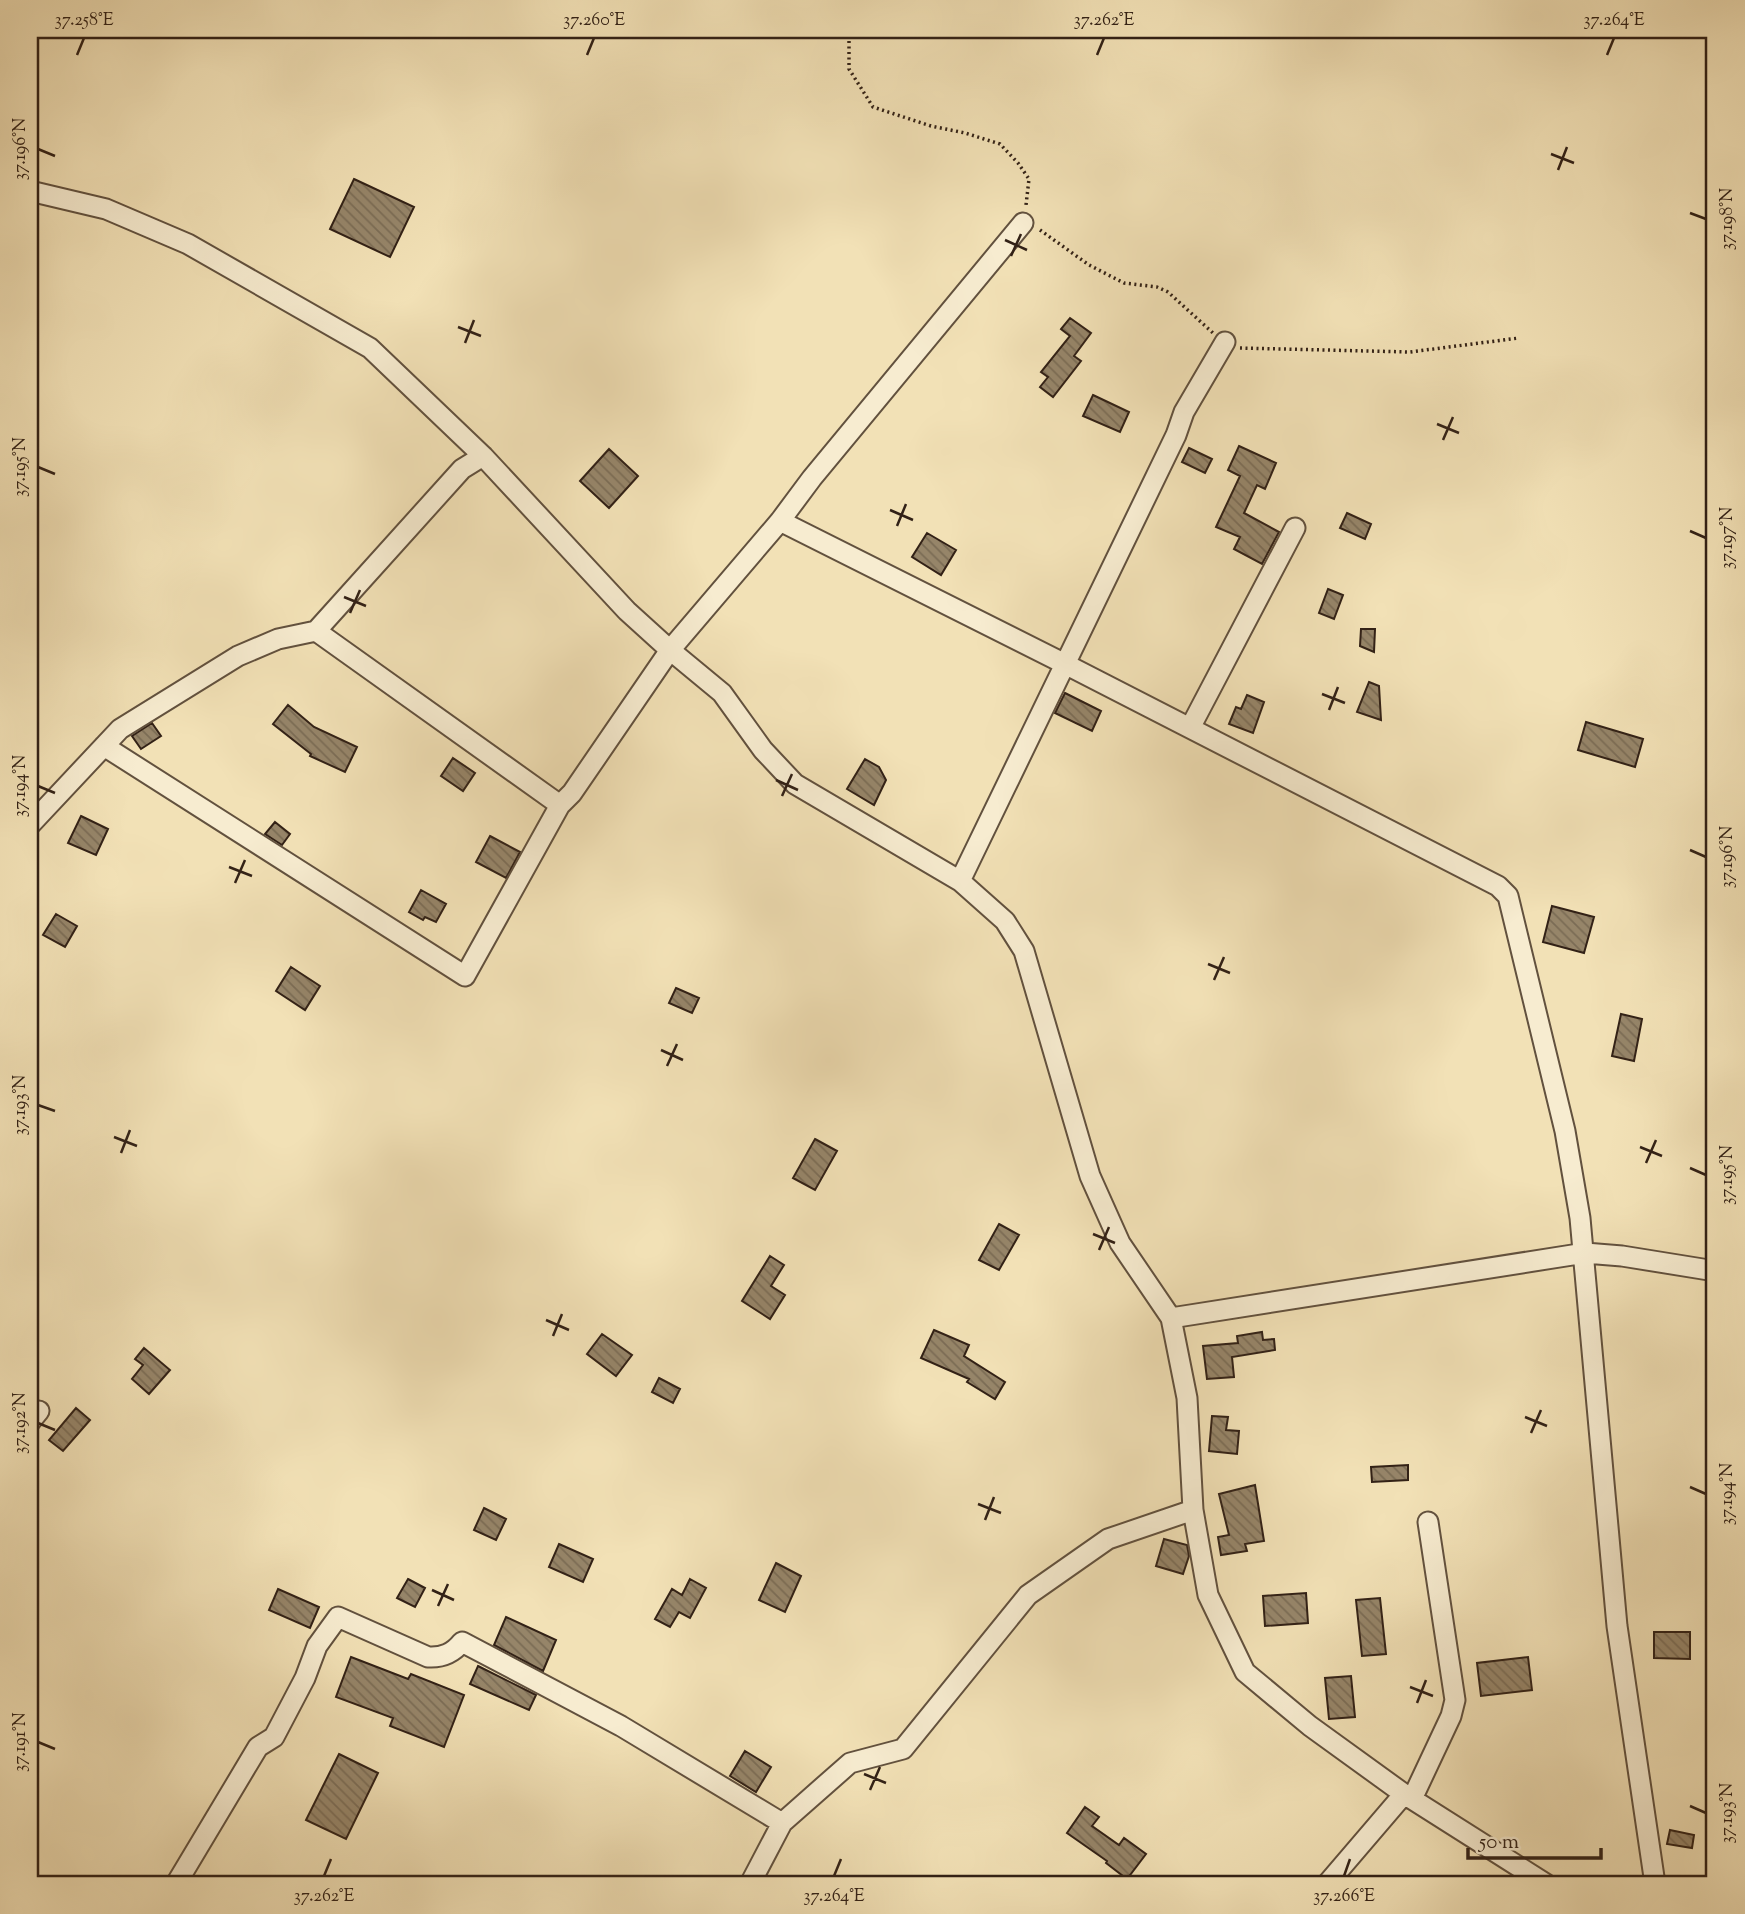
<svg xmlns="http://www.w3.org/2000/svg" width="1745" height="1914" font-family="'Sorts Mill Goudy',serif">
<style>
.building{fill:url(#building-back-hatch);stroke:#322116;stroke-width:2}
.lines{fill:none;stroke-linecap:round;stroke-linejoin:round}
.minor-casing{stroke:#62513e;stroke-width:23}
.path{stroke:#322116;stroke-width:3.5;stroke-dasharray:2 3.5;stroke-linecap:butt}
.minor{stroke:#f7ecd0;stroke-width:19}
.ticks{fill:none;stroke:#322116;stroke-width:2.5}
.neatline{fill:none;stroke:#322116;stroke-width:2.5}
.ticks-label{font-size:18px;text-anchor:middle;fill:#322116}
</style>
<defs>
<pattern id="building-back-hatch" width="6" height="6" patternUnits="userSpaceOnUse" patternTransform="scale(1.75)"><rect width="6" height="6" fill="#968569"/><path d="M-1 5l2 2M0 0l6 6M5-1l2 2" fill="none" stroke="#7b6c55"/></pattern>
</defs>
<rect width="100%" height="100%" fill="#f2e1b6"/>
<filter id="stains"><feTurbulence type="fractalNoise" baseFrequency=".00286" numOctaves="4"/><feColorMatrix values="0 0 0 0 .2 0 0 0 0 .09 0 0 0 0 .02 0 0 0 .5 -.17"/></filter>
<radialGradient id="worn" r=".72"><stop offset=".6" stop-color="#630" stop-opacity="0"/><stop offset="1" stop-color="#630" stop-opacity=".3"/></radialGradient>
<path class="building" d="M354 179 414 207 390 257 330 229Z
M1070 318 1091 333 1074 356 1081 361 1053 397 1040 387 1048 377 1041 372 1070 336 1061 329Z
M1093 395 1129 412 1120 432 1083 416Z
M1239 446 1276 463 1265 489 1257 485 1244 513 1279 532 1262 564 1234 549 1240 537 1216 527 1240 476 1228 470Z
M1189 448 1212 459 1205 473 1182 462Z
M609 449 638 476 609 508 580 481Z
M1347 513 1371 524 1365 539 1340 528Z
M927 533 956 550 941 575 912 557Z
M1328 589 1343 595 1334 619 1319 613Z
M1361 629H1375L1374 652 1360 646Z
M1369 682 1379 686 1381 720 1357 712Z
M1065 693 1101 711 1092 731 1055 713Z
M1247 695 1264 702 1253 733 1229 724 1236 707 1241 709Z
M288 705 314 727 357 747 345 772 310 756 311 754 273 724Z
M1586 722 1643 739 1635 767 1578 750Z
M152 723 161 736 141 749 132 736Z
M453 758 475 773 463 791 441 776Z
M865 759 879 767 886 780 874 805 847 789Z
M81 816 108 829 96 855 68 843Z
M275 822 290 834 282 845 265 834Z
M490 836 520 852 506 878 476 862Z
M421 890 446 904 436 922 425 917 423 920 409 912Z
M1552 906 1594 917 1584 953 1543 942Z
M56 914 77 926 65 947 43 935Z
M291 967 320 986 305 1010 276 991Z
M676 988 699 998 692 1013 669 1003Z
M1621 1014 1642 1019 1634 1061 1612 1056Z
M815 1139 837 1151 815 1190 793 1178Z
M999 1224 1019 1235 999 1270 979 1260Z
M770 1256 784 1265 771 1286 785 1295 770 1319 742 1301Z
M934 1330 969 1345 964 1356 1005 1382 995 1399 967 1382 969 1379 921 1358Z
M1262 1332 1263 1340 1274 1339 1275 1350 1232 1357 1234 1377 1207 1379 1203 1346 1238 1343 1237 1336Z
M602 1334 632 1355 616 1376 587 1354Z
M144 1348 170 1370 149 1394 132 1379 143 1365 135 1359Z
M659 1378 680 1389 673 1403 652 1392Z
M76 1408 90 1420 63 1451 49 1440Z
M1212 1416 1228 1417 1226 1430 1239 1431 1237 1454 1209 1451Z
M1408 1465V1480L1372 1482 1371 1467Z
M1255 1485 1264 1541 1245 1544 1247 1551 1221 1555 1218 1537 1229 1535 1219 1494Z
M484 1508 506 1519 496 1540 474 1530Z
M1164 1539 1187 1545 1189 1556 1183 1574 1156 1566Z
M559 1544 593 1559 583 1582 549 1567Z
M776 1563 801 1576 785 1612 759 1600Z
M408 1579 425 1588 415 1607 397 1598Z
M690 1579 706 1588 690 1618 679 1612 670 1627 655 1619 672 1589 682 1595Z
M278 1589 319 1607 310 1628 269 1610Z
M1306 1593 1308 1623 1265 1626 1263 1596Z
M1380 1598 1386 1654 1362 1656 1356 1600Z
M506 1617 556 1640 543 1671 494 1645Z
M1654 1632H1690V1659L1654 1658Z
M351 1657 408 1679 411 1674 464 1695 444 1747 390 1726 393 1718 336 1697Z
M1528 1657 1532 1690 1481 1696 1477 1663Z
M478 1666 536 1695 529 1710 470 1684Z
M1351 1676 1355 1717 1329 1719 1325 1678Z
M745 1751 771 1767 756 1792 730 1776Z
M339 1754 378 1773 346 1839 306 1820Z
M1085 1807 1099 1817 1092 1826 1119 1845 1124 1838 1146 1854 1127 1879 1106 1863 1107 1861 1067 1833Z
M1670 1830 1694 1835 1692 1848 1667 1844Z"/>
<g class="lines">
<defs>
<path id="minor" d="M30 191 106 209 188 244 370 348 483 456 627 611 670 650 780 521 812 478 1023 223
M780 521 1065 664 1498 886 1508 896 1565 1131 1580 1218 1617 1626 1655 1884
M316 631 560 805
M1190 728 1295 528
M104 746 465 976 560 805 572 793 670 650 722 693 763 750 795 784 960 881 1005 921 1024 951 1090 1176 1120 1243 1171 1318 1187 1398 1193 1510 1208 1595 1245 1672 1310 1726 1404 1794 1546 1884
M30 825 120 729 238 656 278 639 316 631 462 469 483 456
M960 881 1176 435 1184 412 1225 342
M1171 1318 1585 1253 1622 1256 1715 1271
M30 1422 39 1411
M1412 1799 1451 1716 1455 1700 1428 1522
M176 1884 258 1747 274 1737 305 1678 317 1646 338 1617 428 1657C443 1658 453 1653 462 1642L621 1726 782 1823
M750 1884 782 1823 850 1763 903 1749 1028 1595 1108 1539 1193 1510
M1327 1884 1404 1794"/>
</defs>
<use href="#minor" class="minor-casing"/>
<path class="path" d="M849 30V69L873 107 931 126 965 133 1000 144 1018 163 1029 179 1026 205
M1040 230 1089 265 1124 283 1157 287 1168 292 1213 333
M1240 348 1410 352 1519 338"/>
<use href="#minor" class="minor"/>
</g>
<path class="ticks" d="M77 55 84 38M587 55 594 38M1097 55 1104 38M1607 55 1614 38M38 149 55 156M1551 154 1574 163M1558 170 1567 147M1690 213 1706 219M1005 240 1027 250M1011 256 1021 234M458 327 481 336M465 343 474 320M1437 424 1459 433M1443 440 1453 417M38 467 55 474M890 510 913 520M897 526 906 504M1690 531 1706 538M344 597 366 606M350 613 360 590M1322 694 1345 703M1329 710 1338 687M776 780 798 790M38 786 55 793M782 796 792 774M1690 850 1706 857M229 867 252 876M235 883 245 860M1208 964 1230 973M1214 980 1224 957M661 1050 683 1060M667 1066 677 1044M38 1105 55 1111M114 1137 137 1146M1640 1147 1662 1156M121 1153 130 1130M1646 1163 1656 1140M1690 1168 1706 1175M1093 1234 1115 1243M1099 1250 1109 1227M546 1320 569 1330M553 1336 562 1314M1525 1417 1547 1426M38 1423 55 1430M1531 1433 1541 1410M1690 1487 1706 1494M978 1504 1001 1513M985 1520 994 1497M432 1590 454 1600M438 1606 448 1584M1410 1687 1433 1696M1417 1703 1426 1680M38 1742 55 1749M864 1774 886 1783M870 1790 880 1767M1690 1806 1706 1813M324 1876 331 1859M834 1876 841 1859M1344 1876 1350 1859"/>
<rect width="1745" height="1914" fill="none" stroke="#f2e1b6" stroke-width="77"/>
<path d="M1468 1848v10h133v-10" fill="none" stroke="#322116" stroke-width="3.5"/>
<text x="1479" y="1848" font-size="21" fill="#322116" stroke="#f7ecd0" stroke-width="5" paint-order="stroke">50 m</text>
<rect x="38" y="38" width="1668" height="1838" class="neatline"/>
<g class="ticks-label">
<text x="84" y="25">37.258°E</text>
<text x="594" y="25">37.260°E</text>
<text x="1104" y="25">37.262°E</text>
<text x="1614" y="25">37.264°E</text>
<text transform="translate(19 149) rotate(-90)" y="6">37.196°N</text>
<text transform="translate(1726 219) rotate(-90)" y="6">37.198°N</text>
<text transform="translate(19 467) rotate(-90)" y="6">37.195°N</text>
<text transform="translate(1726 538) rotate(-90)" y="6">37.197°N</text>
<text transform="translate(19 786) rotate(-90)" y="6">37.194°N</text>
<text transform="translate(1726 857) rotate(-90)" y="6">37.196°N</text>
<text transform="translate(19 1105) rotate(-90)" y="6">37.193°N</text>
<text transform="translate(1726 1175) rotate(-90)" y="6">37.195°N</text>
<text transform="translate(19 1423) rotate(-90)" y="6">37.192°N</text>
<text transform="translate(1726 1494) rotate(-90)" y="6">37.194°N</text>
<text transform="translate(19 1742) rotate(-90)" y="6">37.191°N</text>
<text transform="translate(1726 1813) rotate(-90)" y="6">37.193°N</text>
<text x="324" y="1901">37.262°E</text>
<text x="834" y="1901">37.264°E</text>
<text x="1344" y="1901">37.266°E</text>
</g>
<rect width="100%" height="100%" filter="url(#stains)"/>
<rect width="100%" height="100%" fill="url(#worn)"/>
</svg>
